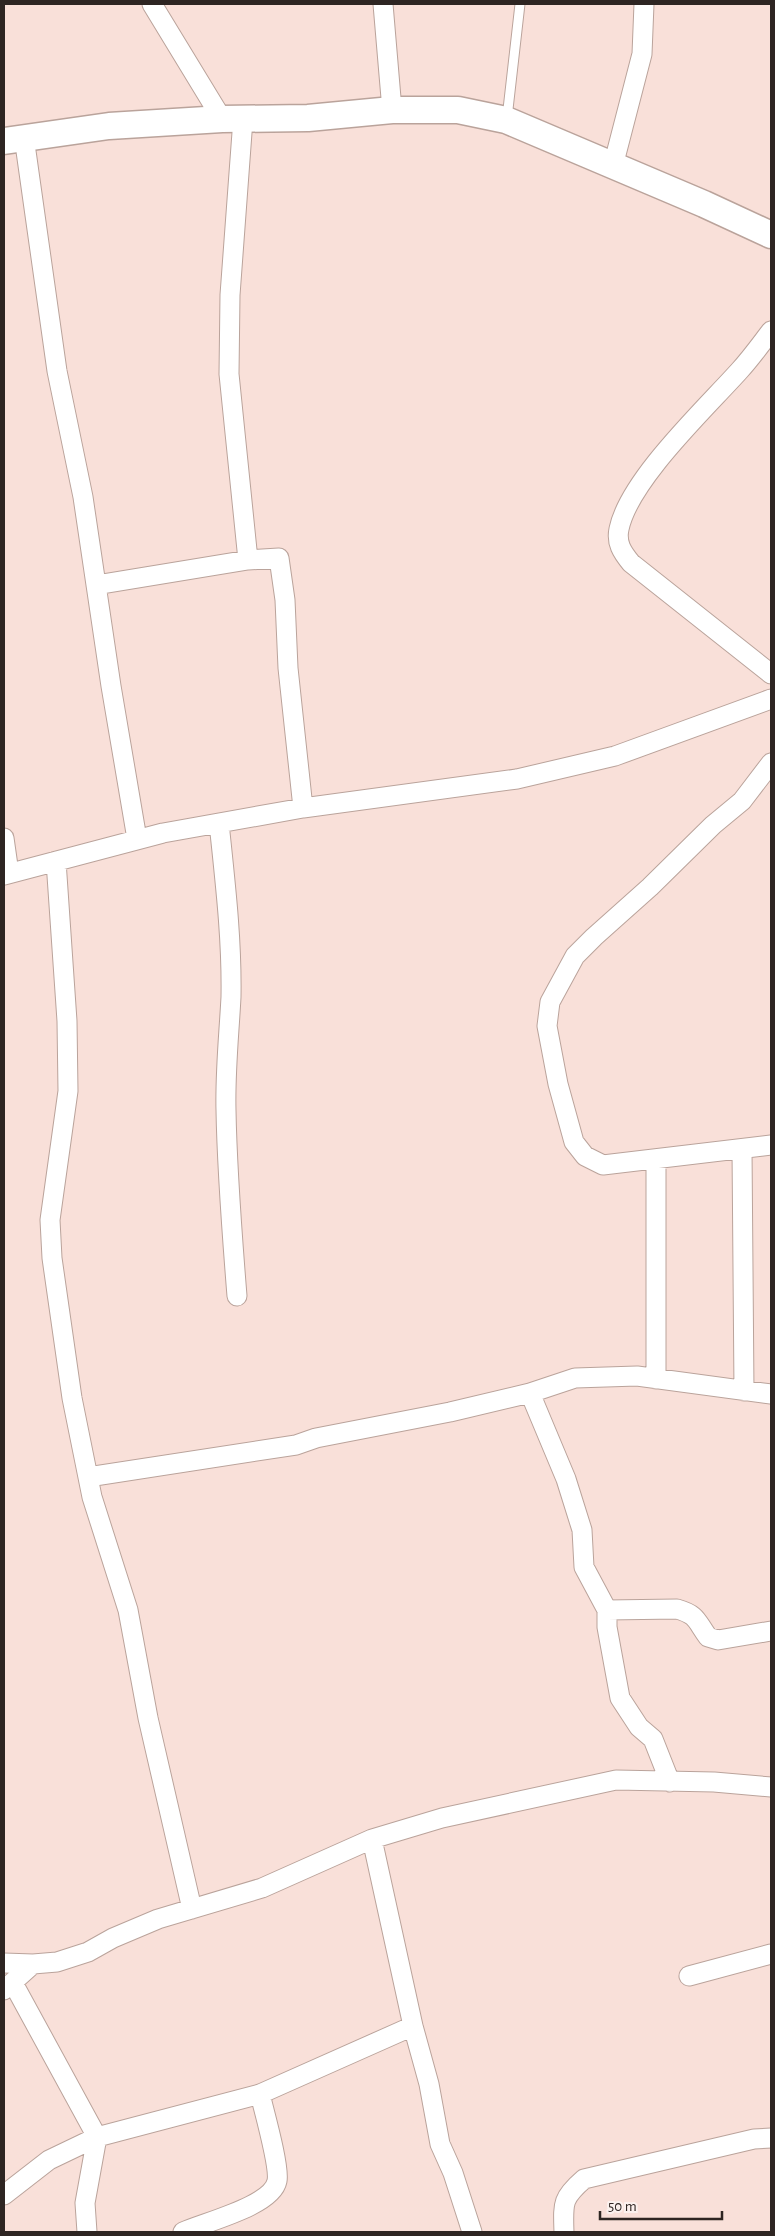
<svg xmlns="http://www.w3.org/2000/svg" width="775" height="2236" font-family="'Alegreya Sans',sans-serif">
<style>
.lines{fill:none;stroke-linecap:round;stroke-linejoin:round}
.lane-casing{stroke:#baa39b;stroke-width:11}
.street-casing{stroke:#baa39b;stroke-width:21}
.secondary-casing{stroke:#baa39b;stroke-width:29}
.lane{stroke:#fff;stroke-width:9}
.street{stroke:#fff;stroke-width:19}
.secondary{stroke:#fff;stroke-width:26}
</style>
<rect width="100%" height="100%" fill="#f9e0d9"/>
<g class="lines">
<defs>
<path id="lane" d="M507 118 520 4"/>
<path id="street" d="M152 4 222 119
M383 4 392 110
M243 119 230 295 229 374 248 560
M24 137 57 371 83 497 111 686 137 839
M613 166 642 54 644 4
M771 331C761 344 751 358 740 370 706 408 629 480 619 529 616 543 622 552 631 563L771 674
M96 585 248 560 279 558 285 600 288 668 303 808
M771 763 742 801 713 825 650 887 594 937 575 956 550 1002 547 1026 558 1084 574 1142 585 1156 603 1165 771 1145
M219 823C225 881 232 938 231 997 229 1035 225 1072 226 1110 227 1172 232 1234 237 1296
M4 838 9 873
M56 861 67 1021 68 1091 50 1220 52 1258 72 1398 92 1497 128 1610 148 1718 192 1909
M4 875 163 833 303 808 517 779 615 756 771 699
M742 1149 744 1391
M656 1159V1379
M530 1393 566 1479 582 1530 584 1567 607 1610V1627L620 1698 639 1727 653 1739 670 1782
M88 1477 296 1445 316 1438 450 1412 530 1393 575 1378 637 1376 771 1394
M607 1610 677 1609C698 1615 696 1621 708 1637L718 1640 771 1631
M372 1839 413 2026 429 2084 440 2144 453 2173 472 2232
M4 1963 33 1964
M689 1976 771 1954
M13 1983 97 2137 85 2203 87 2232
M4 1990 33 1964 57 1962 88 1952 113 1938 158 1919 262 1888 372 1839 442 1818 616 1780 714 1782 771 1787
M4 2195 49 2160 97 2137 260 2094 413 2026
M183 2232C205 2222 272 2206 277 2181 280 2167 264 2111 260 2094
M564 2232C563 2203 562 2198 584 2179L754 2139 771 2138"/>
<path id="secondary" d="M4 141 109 126 222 119 308 118 392 110H458L506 120 704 204 771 235"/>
</defs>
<use href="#lane" class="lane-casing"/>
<use href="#street" class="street-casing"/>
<use href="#secondary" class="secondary-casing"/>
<use href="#lane" class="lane"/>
<use href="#street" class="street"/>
<use href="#secondary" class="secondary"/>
</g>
<rect width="775" height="2236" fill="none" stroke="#2e2522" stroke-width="10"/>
<path d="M600 2211v8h122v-8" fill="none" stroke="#2e2522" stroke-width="2.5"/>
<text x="608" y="2211" font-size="15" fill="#2e2522" stroke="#fbf1ee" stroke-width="4" paint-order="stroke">50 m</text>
</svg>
